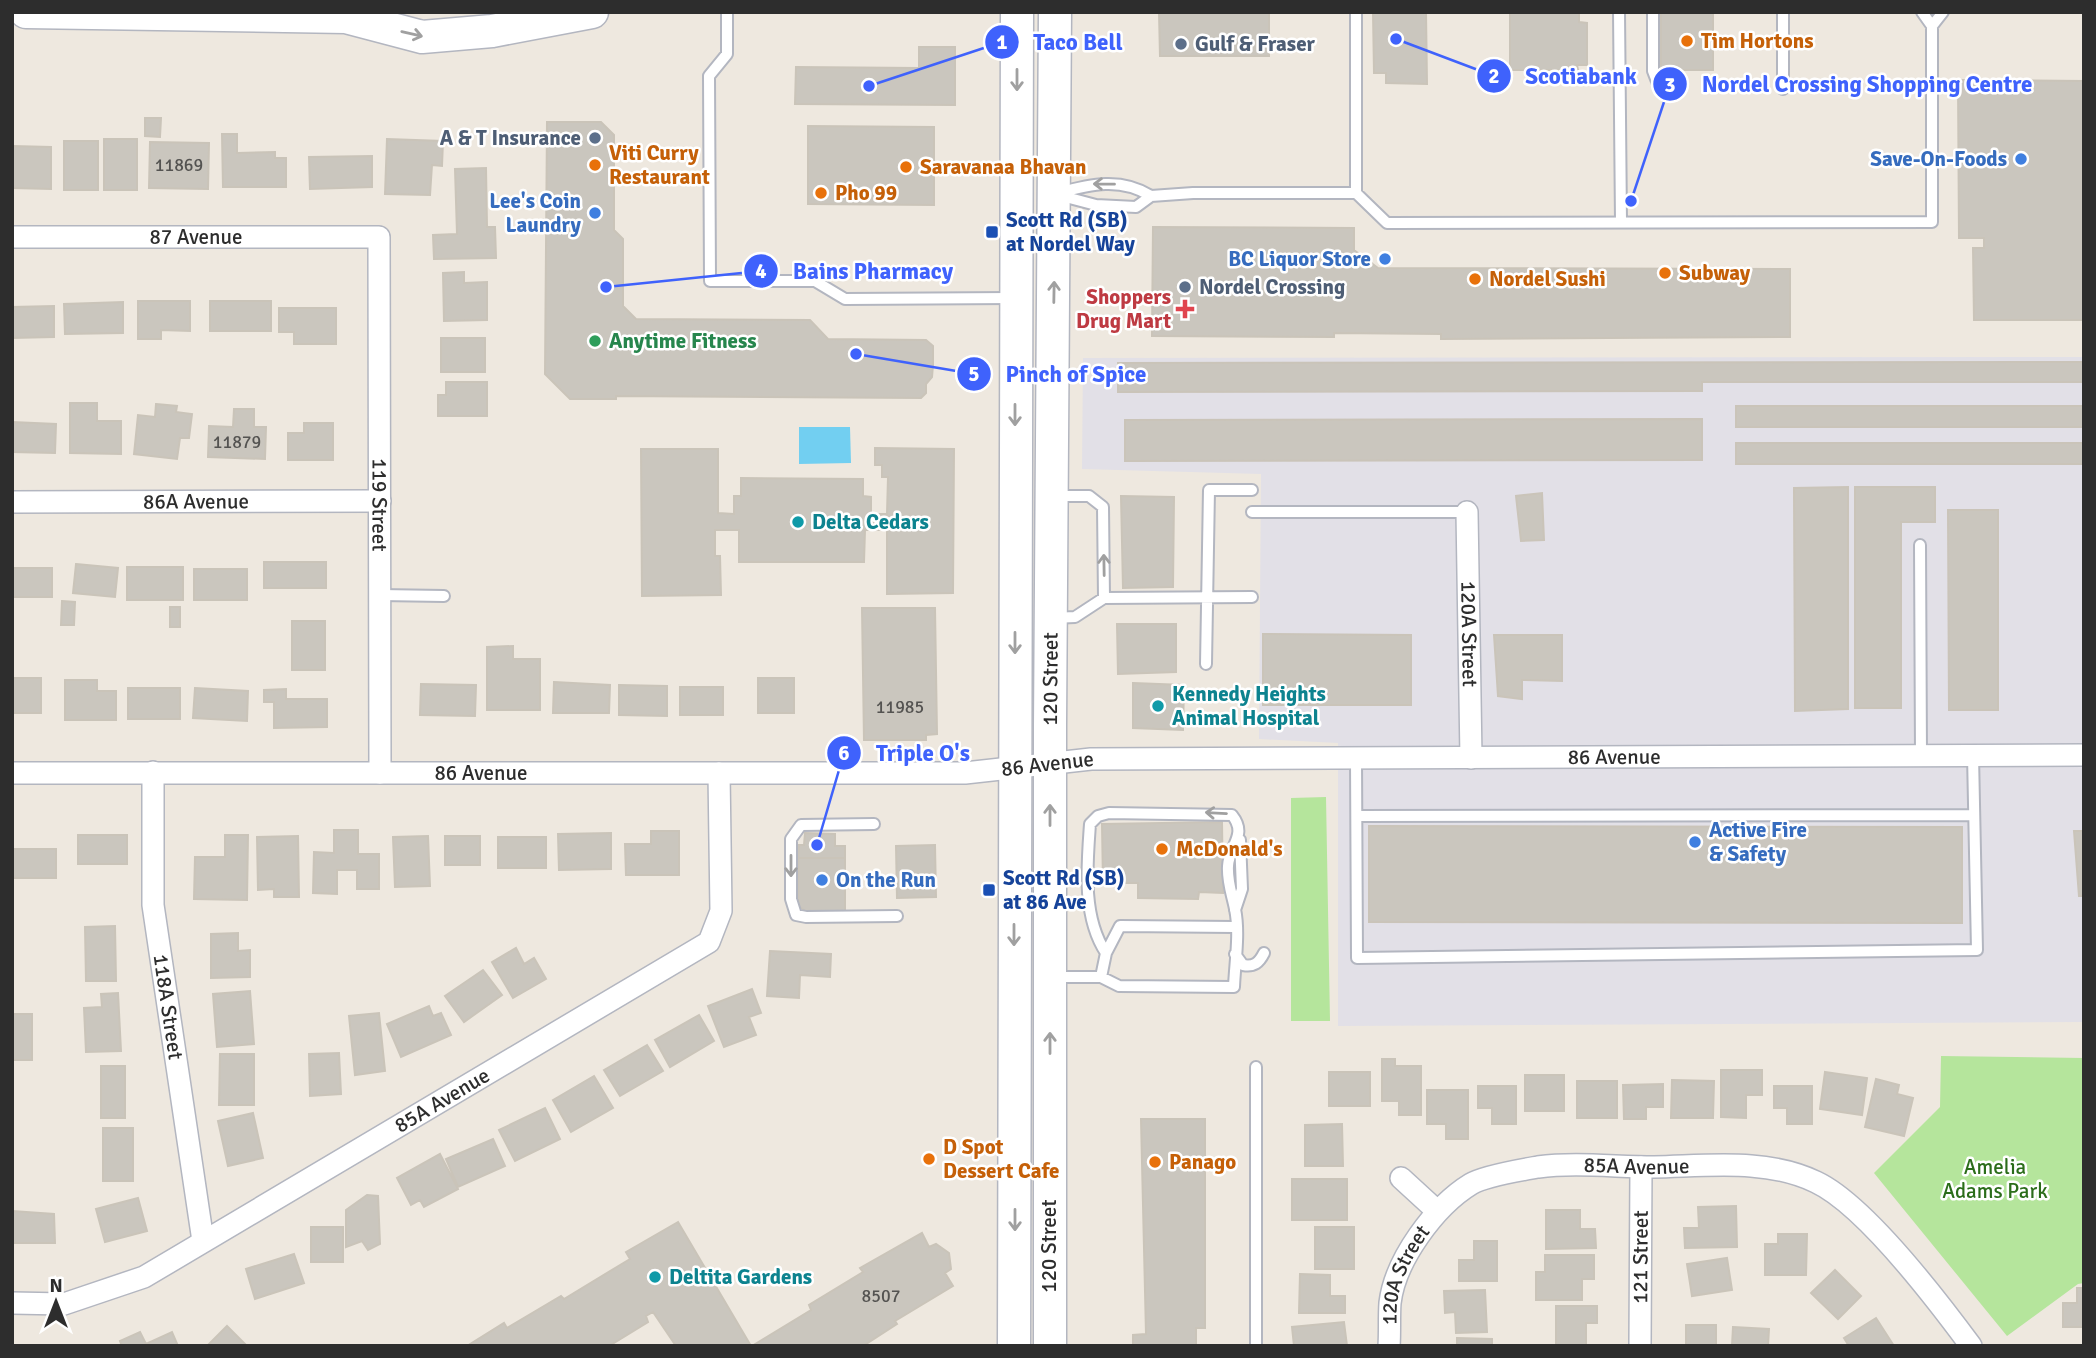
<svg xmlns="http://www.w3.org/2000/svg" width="2096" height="1358" font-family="Signika,sans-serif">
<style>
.industrial{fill:#e2e0e7}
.green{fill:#b5e59c}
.water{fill:#72cff1}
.building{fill:#cac6be;stroke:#cac4b9;stroke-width:2}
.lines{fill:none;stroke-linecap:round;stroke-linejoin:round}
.lane-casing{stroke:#b3b6c0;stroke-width:14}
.street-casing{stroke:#b3b6c0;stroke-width:24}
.secondary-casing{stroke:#b3b6c0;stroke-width:35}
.lane{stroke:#fff;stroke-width:10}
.street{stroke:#fff;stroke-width:21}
.secondary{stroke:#fff;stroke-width:32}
.oneway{stroke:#a0a0a0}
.food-dot{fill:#e8710a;stroke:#fff;stroke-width:2.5}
.service-dot{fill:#5c6f8a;stroke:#fff;stroke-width:2.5}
.shop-dot{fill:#3f7fe0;stroke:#fff;stroke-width:2.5}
.transit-dot{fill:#1a4fb4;stroke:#fff;stroke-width:2.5}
.health-dot{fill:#e0444e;stroke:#fff;stroke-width:2.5}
.leisure-dot{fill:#2e9e5b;stroke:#fff;stroke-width:2.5}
.culture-dot{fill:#0f9aa8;stroke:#fff;stroke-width:2.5}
.labels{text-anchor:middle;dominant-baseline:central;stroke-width:5;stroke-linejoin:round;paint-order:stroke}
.number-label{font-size:18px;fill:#545351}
.food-label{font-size:21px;font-weight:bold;fill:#c56008;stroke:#fff;text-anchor:start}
.service-label{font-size:21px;font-weight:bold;fill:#4e5e75;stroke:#fff;text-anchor:start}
.shop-label{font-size:21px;font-weight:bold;fill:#366cbe;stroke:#fff;text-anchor:end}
.transit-label{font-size:21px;font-weight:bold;fill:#164399;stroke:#fff;text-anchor:start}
.street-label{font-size:21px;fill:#2d2d2d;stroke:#fff}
.health-label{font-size:21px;font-weight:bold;fill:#be3a42;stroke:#fff;text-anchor:end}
.leisure-label{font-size:21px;font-weight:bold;fill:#27864d;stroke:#fff;text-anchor:start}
.culture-label{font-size:21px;font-weight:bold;fill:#0d838f;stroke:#fff;text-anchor:start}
.park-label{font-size:21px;fill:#2b6d1a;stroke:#fff}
.leader{fill:none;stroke:#3f62fc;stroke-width:2.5}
.callout-dot{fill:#3f62fc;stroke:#fff;stroke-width:2.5}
.mark-label{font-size:21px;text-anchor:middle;font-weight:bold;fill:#fff}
.callout-label{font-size:23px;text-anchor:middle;font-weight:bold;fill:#3f62fc;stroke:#fff;stroke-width:5;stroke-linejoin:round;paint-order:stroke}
</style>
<rect width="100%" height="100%" fill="#eee8df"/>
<path class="industrial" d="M2084 357V1022L1338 1026V743L1259 739 1261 474 1082 469 1083 358Z"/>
<path class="green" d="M1326 797 1330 1021H1291V798Z
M1941 1056 2084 1058V1283L2078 1284 2007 1336 1874 1173 1940 1107Z"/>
<path class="water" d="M799 427H850L851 463 799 464Z"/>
<path class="building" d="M1159 12H1269V56H1160Z
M1373 12H1426L1427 84 1386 83V73H1374Z
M1510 12H1579V22L1587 23V65H1577L1578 70H1510Z
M1661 12H1713V70H1661Z
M919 47H955V105L795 104 796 67 919 68Z
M1958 80 2084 81V320H1974L1973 248H1984V238H1959Z
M145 118H161L160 137 145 136Z
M547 122H601L614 135V230L623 239V306L636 319 810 320 828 339 926 340 933 346V365L932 377 926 384V393L921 398 616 396V399H570L545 374Z
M808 126 934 127V205L808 204Z
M222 134H237V153L275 152V158H286V187H223Z
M104 139H137V190H104Z
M387 139 443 141 442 166 432 165 430 195 385 194Z
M64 141H98V190H64Z
M150 142 209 143 208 189 149 188Z
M12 146 51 147V189L12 188Z
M372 156V187L310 189 309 157Z
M486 168 487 227H495L496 258 434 259 433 235 457 234 455 169Z
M1153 227 1354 228V250L1378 268 1790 269V337L1441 339V334L1334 333V337L1152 336Z
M464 272V283L487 282V320L444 321 443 273Z
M138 301H190V331L161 330V339H138Z
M210 301H271V331H210Z
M123 302V333L65 334 64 304Z
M54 306V337L12 338V307Z
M279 308H336V344H294V332H279Z
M441 338H485V372H441Z
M2084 362V382H1702V391L1118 392V363Z
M446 382H487V416H438V395H446Z
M70 403H97V421H121V454L70 453Z
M156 404 177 406 176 412 192 414 189 438H180L177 459 134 454 138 415 155 417Z
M1736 406H2084V427H1736Z
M234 409H254V427H266L265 459 208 457 209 426 233 427Z
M1702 419V460L1125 461V420Z
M12 422 56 424 55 453 12 452Z
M304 423H333V460H288V433H304Z
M1736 443H2084V464H1736Z
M875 448 954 449 953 593 887 594V530H865L864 562H739V530H715V556H720L721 595 642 596 641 449H718V513L734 514V496H741V478L863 479V496L871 497V514H887L888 477H882V465H875Z
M1848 487V709L1795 711 1794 488Z
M1855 487H1935V522H1901V708H1855Z
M1542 493 1544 540 1521 541 1516 496Z
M1121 496 1174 497 1173 587 1123 588Z
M1948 510H1998V710H1949Z
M264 562H326V588H264Z
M76 564 118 568 115 597 73 593Z
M127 567H183V600H127Z
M12 568H52V597H12Z
M194 569H247V600H194Z
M62 601 75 602 74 625H61Z
M170 607H180V627H170Z
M862 608H935L937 734 926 735V740H864Z
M292 621H325V670H292Z
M1117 624H1176V672L1118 674Z
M1263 634 1411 635V705H1263Z
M1494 635H1562V681L1522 680V699L1498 696Z
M513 646V659H540V710H487V647Z
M12 678H41V713H12Z
M758 678H794V713H758Z
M65 680H97V691H116V720H65Z
M554 682 610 685 609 713H553Z
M1133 683 1184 685 1183 730 1133 728Z
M421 684 476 685 475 716 420 715Z
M619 685 667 686V716L619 715Z
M680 687H723V715H680Z
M128 688H180V719H128Z
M195 688 248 691 247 721 193 718Z
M286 689V699H327V727L274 728V702H264V690Z
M1222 822 1223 893 1199 892 1198 899 1138 898V883H1103L1102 824Z
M1369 826 1962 827V923L1369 922Z
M334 830H358V854H379V889H357V870H337V894L313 893 314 852 334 853Z
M651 831H679V875H626L625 844H651Z
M2074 831H2084V896H2079Z
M611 833V869L559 870 558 834Z
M805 833 835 834V846H845V858H798L799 845H804Z
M78 835H127V864H78Z
M225 835H248L247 900 194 899 195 857H225Z
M298 836 299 897H274V889L258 890 257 837Z
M428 836 430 886 395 887 393 837Z
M445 836H480V865H445Z
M498 837H546V868H498Z
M935 845 936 897 897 898 896 846Z
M12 849H56V878H12Z
M798 858H845V912L807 913 798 905Z
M115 926 116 981H86L85 927Z
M238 933V951L250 950V977L211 978V934Z
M516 948 524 964 534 958 546 979 513 998 492 962Z
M770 951 831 954 830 977 800 975 799 998 767 996Z
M483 970 502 995 464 1022 445 996Z
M752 989 761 1013 749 1017 756 1035 724 1047 708 1006Z
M250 991 254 1044 217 1047 213 994Z
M118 993 121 1051 86 1052 84 1008 102 1007 101 994Z
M429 1006 433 1016 441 1013 451 1035 401 1057 387 1024Z
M379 1013 385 1071 355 1075 349 1016Z
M12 1014H32V1060H12Z
M699 1015 714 1041 670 1067 655 1040Z
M647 1045 663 1071 620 1096 604 1070Z
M339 1053 341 1094 310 1096 309 1054Z
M220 1054H254V1105H219Z
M1382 1059H1395V1066H1421V1115H1399V1101H1382Z
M101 1066H125V1118H101Z
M1721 1070H1762V1095H1746V1118L1721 1117Z
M1329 1072H1370V1106H1329Z
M1825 1072 1867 1078 1862 1115 1820 1109Z
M1525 1075H1564V1111H1525Z
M594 1076 613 1108 571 1132 553 1100Z
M1876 1079 1899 1085 1897 1094 1913 1098 1904 1136 1865 1127Z
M1672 1080 1714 1081 1713 1118H1671Z
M1577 1081H1617V1118H1577Z
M1663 1084V1107H1646V1119H1624L1623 1085Z
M1478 1086H1516V1124H1492V1108H1478Z
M1774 1086H1812V1124H1787V1108H1774Z
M1427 1090H1468V1139H1446V1124H1427Z
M545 1108 560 1139 515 1161 499 1130Z
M253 1113 263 1158 228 1166 218 1121Z
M1141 1119H1205V1328H1196V1346H1133V1335L1146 1334Z
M1342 1124 1343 1166H1305V1125Z
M103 1128H133V1181H103Z
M493 1139 505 1166 458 1187 446 1159Z
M440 1154 458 1189 424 1207 420 1200 411 1205 397 1178Z
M1292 1179H1347V1220H1292Z
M367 1195 378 1196 380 1244 368 1250 362 1241 346 1247V1210Z
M138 1198 147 1231 105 1242 96 1209Z
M1736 1206 1737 1247 1685 1248 1684 1228H1699L1698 1207Z
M1546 1210H1580V1229H1595L1596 1248 1546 1249Z
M12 1211 54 1214 55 1243H12Z
M678 1222 751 1346H676L653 1312 646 1316 648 1322 609 1346H467L504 1323 507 1328 561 1296 564 1299 630 1259 626 1252Z
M311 1227H343V1262H311Z
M1315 1227H1354V1269H1315Z
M922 1233 929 1247 936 1244 949 1253 951 1269 945 1273 953 1286 895 1321 897 1324 863 1346H752L811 1310 809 1305 863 1272 860 1268Z
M1778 1234H1807L1806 1275H1765V1244H1778Z
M1474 1241H1497V1281H1459V1260H1474Z
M294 1254 304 1283 255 1299 246 1269Z
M1545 1255H1594V1279H1582V1300H1536V1272H1545Z
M1727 1258 1732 1290 1692 1296 1687 1264Z
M1835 1270 1861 1296 1838 1319 1811 1293Z
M1300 1274 1330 1275V1296H1345V1313H1299Z
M2077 1288H2084V1327H2063V1303H2077Z
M1485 1290 1487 1332 1456 1333 1455 1312 1445 1313 1444 1291Z
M1556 1306H1597V1323H1586V1346H1556Z
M1876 1318 1894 1346H1849L1844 1338Z
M1344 1322 1347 1346H1294L1292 1327Z
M1686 1325H1716V1346H1686Z
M227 1326 247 1346H207Z
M1733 1327 1769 1329 1768 1346H1732Z
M140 1332 146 1344 172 1332 178 1346H122L120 1341Z
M1457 1338 1492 1339V1346H1457Z"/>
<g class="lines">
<defs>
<path id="lane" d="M727 12V54L709 76 710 281H815L845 299 1014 298
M1356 12V193
M1619 12 1621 222
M1653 12V71L1658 84 1674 90
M1922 12 1932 26
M1783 89V12
M1058 193C1091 184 1121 177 1151 196
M1058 195 1096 205 1136 207 1151 196 1193 193H1356L1387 223 1932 222V26L1943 12
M1252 512H1467
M1920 545 1921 756
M380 595 444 596
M1104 598 1252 597
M1053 618 1075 617 1104 598 1103 507 1089 496H1054
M1206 664 1209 490H1252
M1356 759 1357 958 1977 950 1973 755
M1357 816 1974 815
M874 824 801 825 791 839V899L796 915 806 917 897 916
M1235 910 1242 889 1240 840
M1235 954 1243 965C1254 967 1259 963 1264 953
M1053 977H1101L1119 986 1234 987C1235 962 1240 933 1235 909 1232 894 1227 882 1228 866 1229 845 1248 835 1232 815L1109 813 1098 816 1090 824C1087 866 1082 917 1106 953
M1101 977 1106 953 1120 926 1235 927
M1256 1346V1067"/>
<g id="street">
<path id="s1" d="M12 237H379L380 773"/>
<path id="s2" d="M12 502 380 501"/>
<path id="s3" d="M1467 512 1471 758"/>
<path id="s4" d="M153 772V905L203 1241"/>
<path id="s5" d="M12 773H965L1091 759 2084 755"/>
<path d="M1401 1178 1437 1211"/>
<path id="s6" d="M12 1303 64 1304 144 1277 709 942 721 911 719 773"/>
<path id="s7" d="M1389 1346C1390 1332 1389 1317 1390 1303 1395 1260 1435 1206 1471 1184 1484 1176 1521 1170 1538 1167 1575 1162 1616 1167 1654 1167 1708 1166 1766 1158 1816 1182 1865 1205 1937 1300 1971 1346"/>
<path id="s8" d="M1640 1346 1641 1167"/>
</g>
<g id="secondary">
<path d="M26 12 346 17 422 37 492 31 592 12"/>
<path d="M1014 1346 1017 12"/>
<path id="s9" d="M1050 1346V726L1055 12"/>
</g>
</defs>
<use href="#lane" class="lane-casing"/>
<use href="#street" class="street-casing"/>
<use href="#secondary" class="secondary-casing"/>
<use href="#lane" class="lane"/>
<use href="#street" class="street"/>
<use href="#secondary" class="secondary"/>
</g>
<defs><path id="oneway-shaft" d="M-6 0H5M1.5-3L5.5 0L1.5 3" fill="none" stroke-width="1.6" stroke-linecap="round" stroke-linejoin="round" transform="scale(1.75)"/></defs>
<g class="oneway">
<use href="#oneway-shaft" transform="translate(412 34) rotate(13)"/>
<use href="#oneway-shaft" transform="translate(1017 80) rotate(90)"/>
<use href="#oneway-shaft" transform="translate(1104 184) rotate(-179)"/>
<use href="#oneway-shaft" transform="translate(1054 292) rotate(-89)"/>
<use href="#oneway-shaft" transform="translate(1015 415) rotate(90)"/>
<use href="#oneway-shaft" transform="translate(1104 565) rotate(-91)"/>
<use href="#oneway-shaft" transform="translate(1015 643) rotate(90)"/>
<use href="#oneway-shaft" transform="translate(1216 813) rotate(-177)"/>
<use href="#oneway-shaft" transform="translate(1050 815) rotate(-90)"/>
<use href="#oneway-shaft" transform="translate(791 866) rotate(90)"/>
<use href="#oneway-shaft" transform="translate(1014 935) rotate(90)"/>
<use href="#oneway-shaft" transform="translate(1050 1043) rotate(-90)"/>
<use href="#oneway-shaft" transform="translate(1015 1220) rotate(90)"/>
</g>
<g class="food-dot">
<circle cx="1687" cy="41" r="7"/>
<circle cx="595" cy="165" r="7"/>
<circle cx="906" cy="167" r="7"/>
<circle cx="821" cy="193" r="7"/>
<circle cx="1665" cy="273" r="7"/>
<circle cx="1475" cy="279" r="7"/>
<circle cx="1162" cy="849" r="7"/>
<circle cx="929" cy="1159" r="7"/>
<circle cx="1155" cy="1162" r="7"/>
</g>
<g class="service-dot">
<circle cx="1181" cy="44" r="7"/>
<circle cx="595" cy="138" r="7"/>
<circle cx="1185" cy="287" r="7"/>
</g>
<g class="shop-dot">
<circle cx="2021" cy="159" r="7"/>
<circle cx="595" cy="213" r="7"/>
<circle cx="1385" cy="259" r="7"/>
<circle cx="1695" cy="842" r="7"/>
<circle cx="822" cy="880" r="7"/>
</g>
<g class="transit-dot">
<rect x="985" y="225" width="14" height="14" rx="3.5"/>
<rect x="982" y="883" width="14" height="14" rx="3.5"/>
</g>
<path class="health-dot" d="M1181.5 298.5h7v7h7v7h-7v7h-7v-7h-7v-7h7z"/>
<circle class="leisure-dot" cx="595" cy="341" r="7"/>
<g class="culture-dot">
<circle cx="798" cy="522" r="7"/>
<circle cx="1158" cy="706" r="7"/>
<circle cx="655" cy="1277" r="7"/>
</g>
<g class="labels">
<g class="number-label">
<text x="179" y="165">11869</text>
<text x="237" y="442">11879</text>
<text x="900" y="707">11985</text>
<text x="881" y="1296">8507</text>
</g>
<g class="food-label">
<text x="1701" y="41">Tim Hortons</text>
<text x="609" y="153">Viti Curry<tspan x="609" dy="24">Restaurant</tspan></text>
<text x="920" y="167">Saravanaa Bhavan</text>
<text x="835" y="193">Pho 99</text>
<text x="1679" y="273">Subway</text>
<text x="1489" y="279">Nordel Sushi</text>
<text x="1176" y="849">McDonald's</text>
<text x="943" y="1147">D Spot<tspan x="943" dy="24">Dessert Cafe</tspan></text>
<text x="1169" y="1162">Panago</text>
</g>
<g class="service-label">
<text x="1195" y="44">Gulf &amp; Fraser</text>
<text x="581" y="138" text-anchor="end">A &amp; T Insurance</text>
<text x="1199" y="287">Nordel Crossing</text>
</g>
<g class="shop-label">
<text x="2007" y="159">Save-On-Foods</text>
<text x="581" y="201">Lee's Coin<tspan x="581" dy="24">Laundry</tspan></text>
<text x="1371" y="259">BC Liquor Store</text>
<text x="1709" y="830" text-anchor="start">Active Fire<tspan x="1709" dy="24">&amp; Safety</tspan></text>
<text x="836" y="880" text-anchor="start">On the Run</text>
</g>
<g class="transit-label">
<text x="1006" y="220">Scott Rd (SB)<tspan x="1006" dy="24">at Nordel Way</tspan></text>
<text x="1003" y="878">Scott Rd (SB)<tspan x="1003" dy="24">at 86 Ave</tspan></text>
</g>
<g class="street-label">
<text stroke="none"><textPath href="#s1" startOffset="184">87 Avenue</textPath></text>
<text stroke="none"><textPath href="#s2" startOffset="184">86A Avenue</textPath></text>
<text stroke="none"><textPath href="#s1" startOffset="635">119 Street</textPath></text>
<text stroke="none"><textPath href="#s3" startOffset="122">120A Street</textPath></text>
<text stroke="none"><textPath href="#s9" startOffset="667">120 Street</textPath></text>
<text stroke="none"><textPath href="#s5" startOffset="1603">86 Avenue</textPath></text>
<text stroke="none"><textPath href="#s5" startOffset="1036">86 Avenue</textPath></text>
<text stroke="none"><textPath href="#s5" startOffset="469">86 Avenue</textPath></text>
<text stroke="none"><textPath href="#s4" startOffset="236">118A Street</textPath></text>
<text stroke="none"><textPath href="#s6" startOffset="483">85A Avenue</textPath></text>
<text stroke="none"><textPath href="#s7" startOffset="359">85A Avenue</textPath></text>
<text transform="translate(1049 1246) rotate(-90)">120 Street</text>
<text stroke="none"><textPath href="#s8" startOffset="89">121 Street</textPath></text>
<text stroke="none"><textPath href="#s7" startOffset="74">120A Street</textPath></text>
</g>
<g class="health-label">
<text x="1171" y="297">Shoppers<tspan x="1171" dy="24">Drug Mart</tspan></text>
</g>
<g class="leisure-label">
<text x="609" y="341">Anytime Fitness</text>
</g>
<g class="culture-label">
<text x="812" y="522">Delta Cedars</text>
<text x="1172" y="694">Kennedy Heights<tspan x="1172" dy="24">Animal Hospital</tspan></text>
<text x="669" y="1277">Deltita Gardens</text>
</g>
<g class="park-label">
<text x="1995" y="1167">Amelia<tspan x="1995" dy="24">Adams Park</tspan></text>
</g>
</g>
<path class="leader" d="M869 86L1002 42M1396 39L1494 76M1631 201L1670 84M606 287L761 271M856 354L974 374M817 845L844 753"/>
<g class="callout-dot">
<circle cx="869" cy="86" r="7"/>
<circle cx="1396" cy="39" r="7"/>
<circle cx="1631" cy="201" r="7"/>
<circle cx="606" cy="287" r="7"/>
<circle cx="856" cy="354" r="7"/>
<circle cx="817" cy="845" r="7"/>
<circle cx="1002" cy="42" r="18"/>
<circle cx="1494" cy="76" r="18"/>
<circle cx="1670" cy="84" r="18"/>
<circle cx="761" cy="271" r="18"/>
<circle cx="974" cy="374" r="18"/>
<circle cx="844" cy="753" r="18"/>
</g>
<g class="mark-label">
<text x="1002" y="49">1</text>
<text x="1494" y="83">2</text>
<text x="1670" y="92">3</text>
<text x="761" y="278">4</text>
<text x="974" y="381">5</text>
<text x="844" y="760">6</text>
</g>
<g class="callout-label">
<text x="1078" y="50">Taco Bell</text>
<text x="1581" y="84">Scotiabank</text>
<text x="1867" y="92">Nordel Crossing Shopping Centre</text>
<text x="873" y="279">Bains Pharmacy</text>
<text x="1076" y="382">Pinch of Spice</text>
<text x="923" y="761">Triple O's</text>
</g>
<rect width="2096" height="1358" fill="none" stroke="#2d2d2d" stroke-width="28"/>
<g transform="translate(56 1302)" stroke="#ffffff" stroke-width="5" paint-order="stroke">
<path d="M0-5L12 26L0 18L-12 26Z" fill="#2d2d2d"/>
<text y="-10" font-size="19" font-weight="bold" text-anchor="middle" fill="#2d2d2d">N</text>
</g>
</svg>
